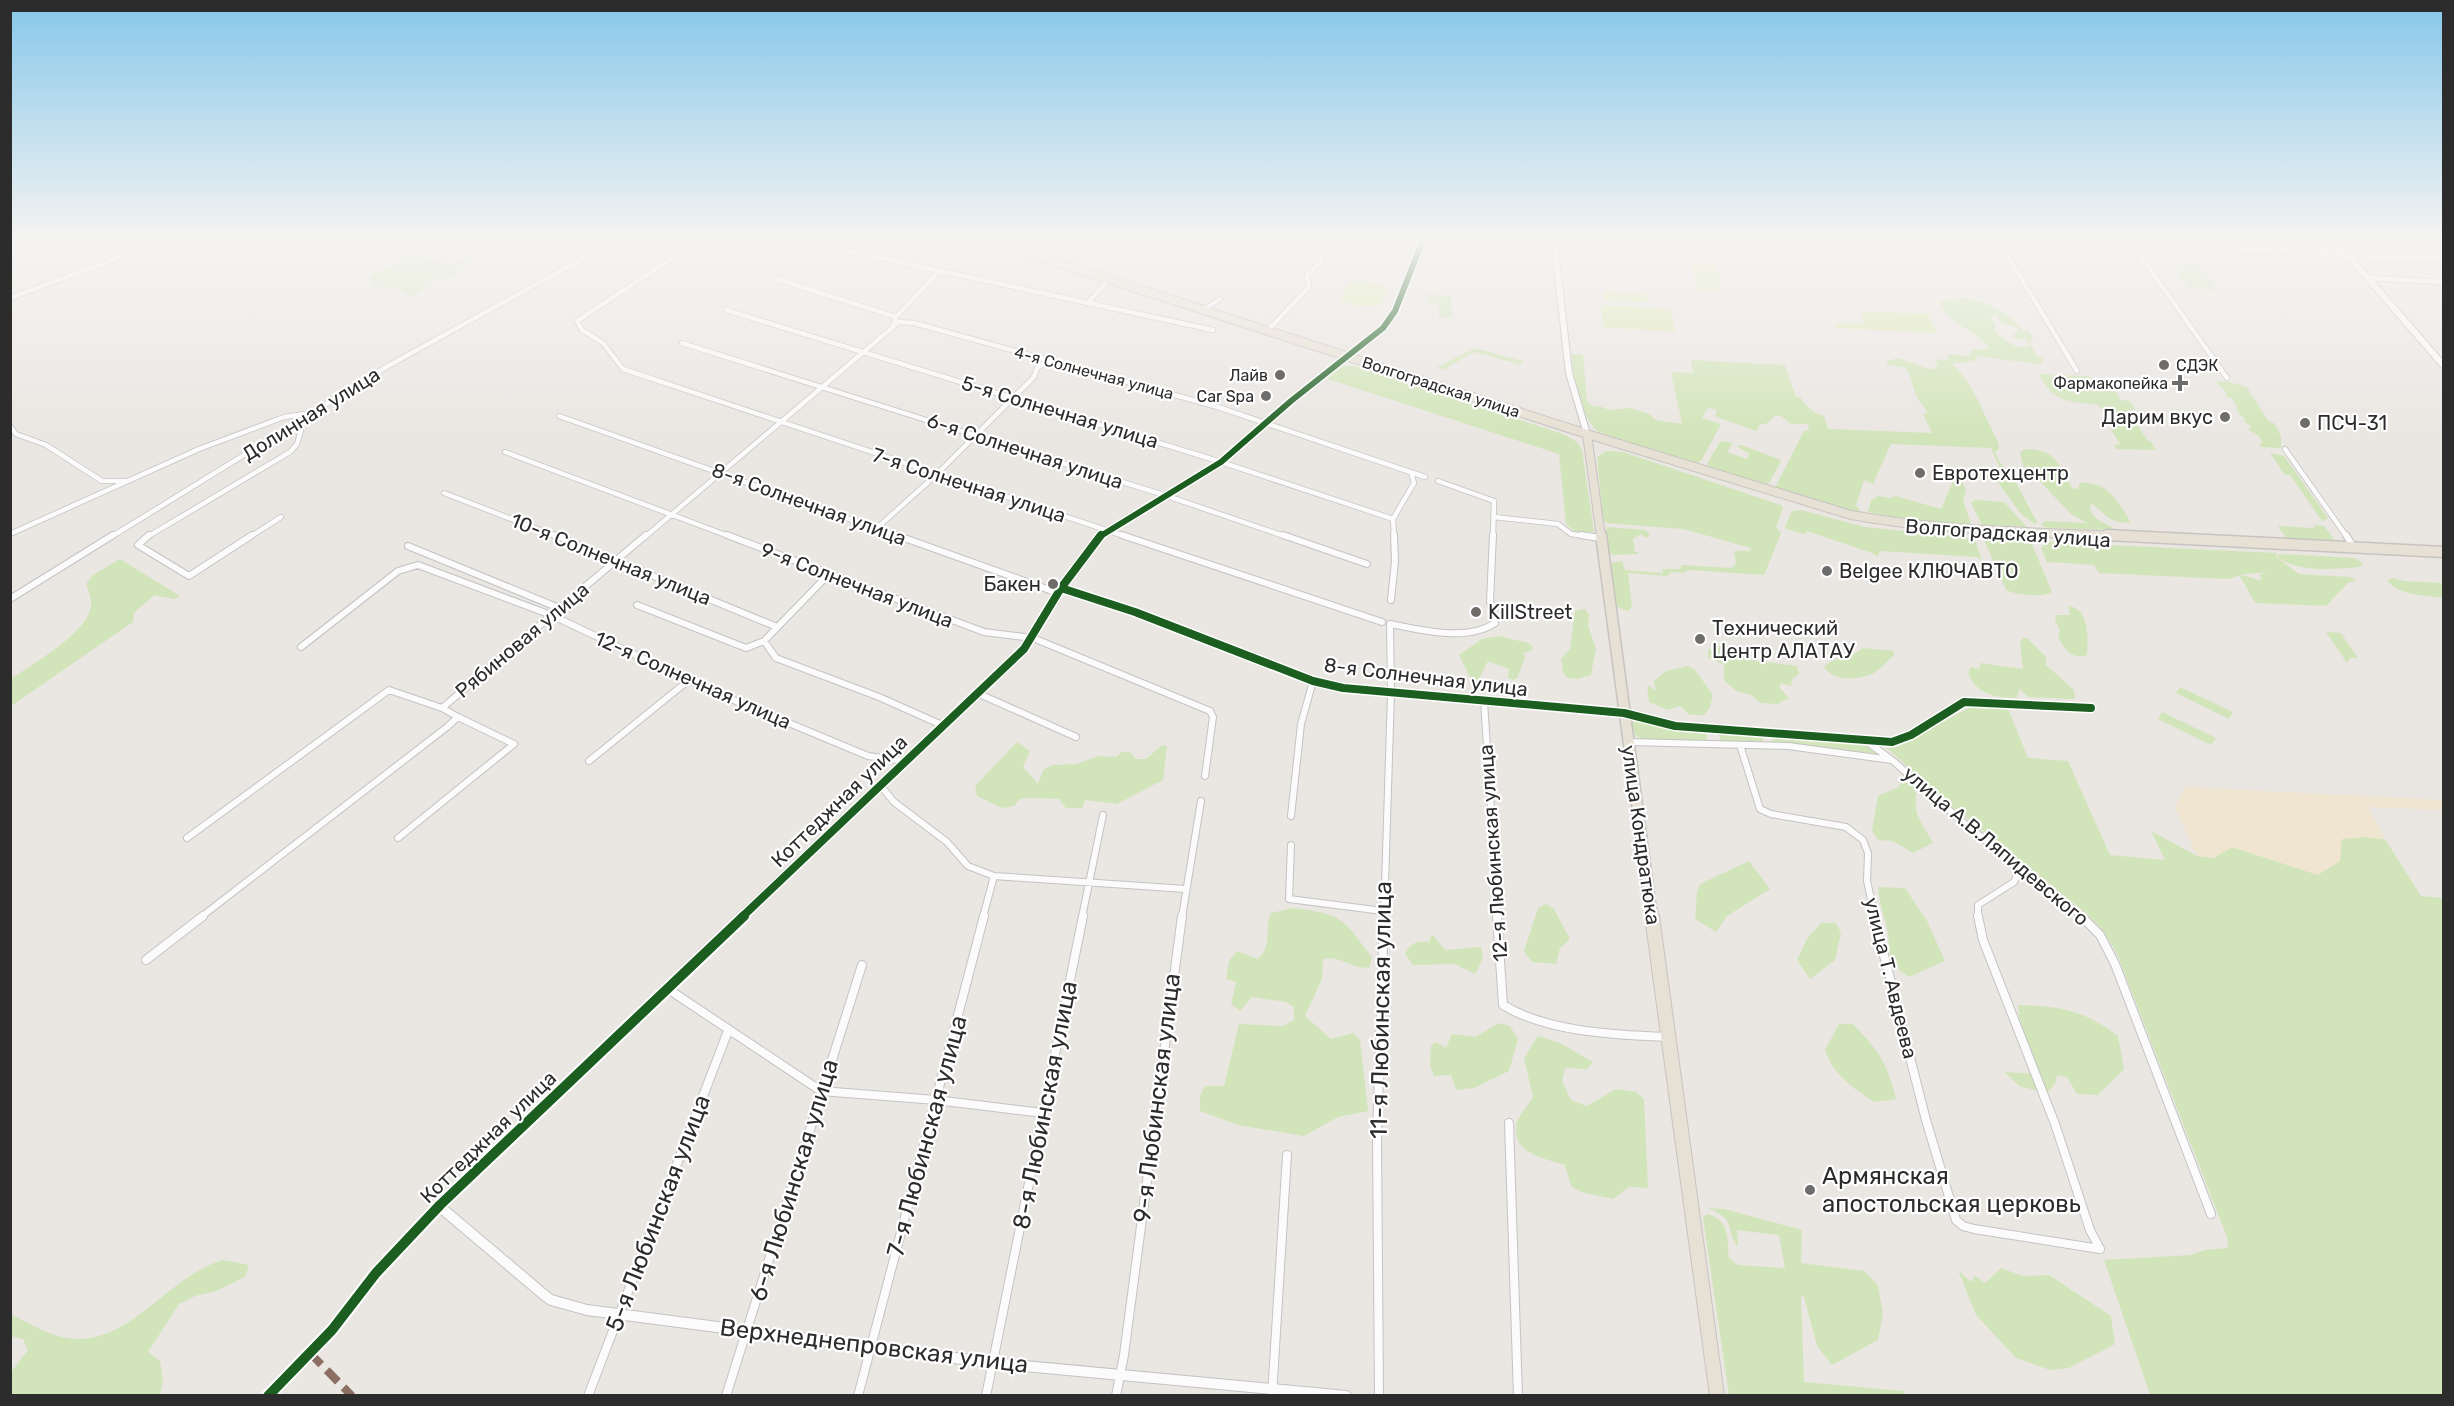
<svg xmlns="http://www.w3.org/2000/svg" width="2454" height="1406" font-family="Rubik,sans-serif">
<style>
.green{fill:#d2e5ba;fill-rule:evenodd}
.sand{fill:#efe5d0}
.pitch{fill:#deeab8}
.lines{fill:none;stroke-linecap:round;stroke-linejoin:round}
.minor-far2-casing{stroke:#c4c3c3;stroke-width:6}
.minor-far1-casing{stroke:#c4c3c3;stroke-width:8}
.minor-casing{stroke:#c4c3c3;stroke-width:10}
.tertiary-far2-casing{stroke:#c4c3c3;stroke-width:8}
.tertiary-far1-casing{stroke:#c4c3c3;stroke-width:10}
.tertiary-casing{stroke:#c4c3c3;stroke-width:12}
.secondary-casing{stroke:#c4c3c3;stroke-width:8}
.primary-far2-casing{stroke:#c6c4c2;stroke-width:10}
.primary-far1-casing{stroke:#c6c4c2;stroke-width:13}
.primary-casing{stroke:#c6c4c2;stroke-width:16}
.minor-far2{stroke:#fcfbfb;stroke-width:4.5}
.minor-far1{stroke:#fcfbfb;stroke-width:6}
.minor{stroke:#fcfbfb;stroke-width:8}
.tertiary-far2{stroke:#fcfbfb;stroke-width:6}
.tertiary-far1{stroke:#fcfbfb;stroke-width:8}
.tertiary{stroke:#fcfbfb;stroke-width:10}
.secondary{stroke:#fcfbfb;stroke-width:7}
.primary-far2{stroke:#e7e0d4;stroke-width:8}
.primary-far1{stroke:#e7e0d4;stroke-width:10}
.primary{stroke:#e7e0d4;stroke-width:14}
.quiet{stroke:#8d6e63;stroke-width:8;stroke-dasharray:16 8;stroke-linecap:butt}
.cycleway-far2-casing{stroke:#fff;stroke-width:9}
.cycleway-far1-casing{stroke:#fff;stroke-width:11}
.cycleway-casing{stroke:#fff;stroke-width:14}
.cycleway-far2{stroke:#1b5e20;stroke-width:6}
.cycleway-far1{stroke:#1b5e20;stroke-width:8}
.cycleway{stroke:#1b5e20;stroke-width:10}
.poi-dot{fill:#6e6d6c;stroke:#fff;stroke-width:2}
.labels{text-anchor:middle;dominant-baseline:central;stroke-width:4.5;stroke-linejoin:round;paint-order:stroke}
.far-poi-label{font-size:16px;fill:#2c2c2c;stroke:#fff;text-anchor:end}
.far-street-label{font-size:16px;fill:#2c2c2c;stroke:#fff}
.street-label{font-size:20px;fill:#2c2c2c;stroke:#fff}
.poi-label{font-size:20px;fill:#2c2c2c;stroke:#fff;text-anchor:start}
.near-street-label{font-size:24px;fill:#2c2c2c;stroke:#fff}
.near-poi-label{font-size:24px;fill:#2c2c2c;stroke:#fff;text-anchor:start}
</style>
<rect width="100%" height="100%" fill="#eae6e2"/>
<path class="green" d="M404 257H425L433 261 452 263 474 258 452 277 437 279 411 298H406L407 294C398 287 382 289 371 283V275L391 267Z
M2183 263 2199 265 2215 284V290L2190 289 2178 275 2176 266Z
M1428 294 1451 296 1452 318 1439 317V303L1429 302Z
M1963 298C1989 302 2005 311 2023 330L2028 331 2034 340 2029 341 2037 357 2043 358 2042 363 2037 364 1977 356 1976 360 1952 364C1974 383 1984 416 1998 442L1999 449 1995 452 1999 461 2014 479 2037 522 2035 524 2021 514 1995 478 1960 477 1966 490 1963 501 1972 526 1926 523 1868 512 1871 500 1879 496 1890 498 1896 496 1941 509 1957 472 2003 475 1991 448 1891 444 1873 484 1864 480 1856 506 1860 510 1858 514 1775 488 1804 431 1809 430 1808 424H1791L1781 416H1775L1766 424H1760L1756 431 1720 418 1715 416 1717 410 1708 408 1702 418 1721 424 1701 461 1692 464 1597 431C1579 412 1574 378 1571 354H1583L1587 402 1594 407 1599 406 1609 410 1630 408 1649 414 1656 420 1682 424 1671 372 1693 373 1691 360 1785 365 1796 397 1801 398C1807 407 1812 413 1824 416L1828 429 1932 433 1923 414 1927 413C1925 407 1923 406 1919 401 1913 391 1912 378 1906 368L1887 365V361L1898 358 1932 370 1938 364 1934 359 1948 360 1947 354 1968 356 1973 349 1985 350 1989 347C1974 329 1946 323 1939 301ZM1996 315 2002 324 2020 328 2012 337 2020 340 2025 337 2029 345C2016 352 2005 340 1995 331V323L1989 319Z
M1475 348 1523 361 1522 365 1474 352 1443 370 1437 367Z
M1343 366H1355L1563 434 1577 442 1582 450 1594 532H1575L1566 524 1559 454 1328 379 1327 376Z
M2039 374 2089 376 2092 381 2109 382 2121 400 2130 401 2135 410H2128L2147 440 2151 442 2156 450 2117 449 2114 445 2120 444 2110 428 2115 427 2098 405C2070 401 2052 403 2039 374Z
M2226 381 2247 387 2268 421 2274 423 2281 436V448L2261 447 2259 444 2263 443 2259 436 2248 429 2252 426 2243 421 2246 420 2236 410 2238 409 2232 398 2226 397 2227 393 2216 382Z
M1724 441 1733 443 1727 452 1747 459 1749 454 1737 446 1741 445 1779 459 1781 462 1768 484 1711 469 1707 464 1720 442Z
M2024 449C2056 450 2058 462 2072 488L2078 489 2080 483C2108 481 2119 502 2131 523 2106 522 2109 516 2091 503 2087 520 2106 521 2115 530L2047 528 2041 525 2045 521 2087 523 2071 514 2033 474 2025 472 2020 453Z
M1606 451 1623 452 1781 505 1783 508 1776 527 1781 533 1764 575 1688 570 1684 573 1671 572 1667 576 1628 573 1632 607 1628 611 1614 606 1609 563 1622 561 1625 570 1663 573 1662 569H1681V565L1732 568 1736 563 1734 551H1750L1751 548 1683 529 1606 523 1603 519 1597 457Z
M2270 453 2284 456 2328 518 2326 520 2322 521 2290 475 2284 474Z
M1975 500 2004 502 2027 527 1982 525 1971 503Z
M1801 510 1865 527 1969 538 1975 540 1982 560 1976 557 1880 551 1878 557 1872 553 1807 531 1805 534 1786 529 1785 526 1792 511Z
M2315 525 2324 526 2337 543 2288 540 2278 526 2314 528Z
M1606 527 1645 530 1650 535 1646 538 1641 534 1633 539 1635 552H1639L1637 554 1613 555 1609 552Z
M1988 537 2023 539 2032 544 2052 592C2043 598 2016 595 2006 590L1984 540Z
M2046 542 2277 553 2276 557 2299 574 2351 577 2356 580 2348 583 2326 606 2255 603 2240 576H2246L2261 581 2260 574 2269 573C2255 572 2241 575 2228 579L2099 573 2094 565 2047 562 2041 548Z
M2279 554 2355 558 2363 564 2360 567C2334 569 2299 573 2277 557Z
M120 559 180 596 174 599 154 595 134 613 133 622 11 706V679C32 664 86 634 91 607 92 600 89 591 86 584L93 575Z
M2393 578C2408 584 2426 580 2443 584V598C2425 595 2398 596 2387 580Z
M2068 606C2090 608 2088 638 2087 655 2071 660 2064 649 2058 636L2060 630 2055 620 2056 615H2070Z
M1585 609 1589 615 1588 626 1596 648 1591 675 1577 679 1567 678 1563 672 1561 659 1570 649 1575 611Z
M2326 632 2341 633 2358 658H2350L2347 663Z
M1499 636 1528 643 1533 647 1531 651 1523 653 1525 658 1517 678 1513 680 1508 678 1509 669 1488 661 1479 679 1481 685H1474L1459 655 1482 639Z
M2023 638H2027L2047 658 2045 664 2074 690 2075 699 2029 697 2019 689 2017 698C1996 698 1976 694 1968 673L1971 667 1980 669V663L2023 669 2020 643Z
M1719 646 1750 660 1797 666 1799 674 1792 679 1791 686 1781 683 1779 687 1789 698 1777 704 1761 703 1751 695 1736 691 1724 680V665L1708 657V650Z
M1863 648 1894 651V655C1887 661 1880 670 1872 674 1857 680 1833 682 1824 667 1834 656 1851 659 1863 648Z
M1688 666 1695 670 1713 695 1710 707 1704 715H1690L1680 706 1668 710 1649 702 1647 687 1649 686 1656 691 1654 681 1666 671Z
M2180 687 2233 712 2229 719 2176 693Z
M1974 705 2007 706 2028 758 2068 761 2110 855 2165 860 2151 831 2197 856 2213 858 2232 847 2318 875 2341 839 2363 837 2385 839 2421 896 2443 898V1395H2150L2104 1260 2191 1255 2204 1250 2228 1248 2227 1237 2117 954 2104 932 2086 913 1940 797 1887 748 1899 746Z
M2162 712 2216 738 2211 745 2158 719Z
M1638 721 1677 729 1705 731 1708 741H1644L1634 734 1632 722Z
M1718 733 1761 735 1764 743 1721 742Z
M1772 736 1866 745 1882 756 1773 743Z
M1017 742 1030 751 1023 767 1038 784 1043 770 1052 765 1076 764 1099 756 1116 757 1122 752H1130L1136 759H1146L1162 745 1167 746 1163 780 1117 804 1085 800 1082 808H1066L1059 799 1028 798 1020 799 1014 806 1002 808 977 796 975 786Z
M1902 778C1925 791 1911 798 1918 816 1922 825 1928 834 1933 843L1913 853 1893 841 1878 840 1872 831 1878 796 1899 787Z
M1749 861 1770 889 1727 916 1716 932 1695 919 1697 892 1700 884Z
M1878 887 1905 888 1927 921 1945 961 1909 977C1883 961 1892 955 1887 929 1884 915 1879 903 1878 887Z
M1546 904 1554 909 1570 939 1560 948 1556 964 1532 962 1524 951 1538 908Z
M1293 908C1343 914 1342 918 1372 957L1369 968C1350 968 1339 955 1323 959L1322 979 1305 1016 1331 1039 1353 1033 1360 1040 1368 1111 1338 1117 1304 1136 1238 1125 1200 1111V1096L1205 1086H1224L1239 1024 1283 1026 1294 1020V1007L1286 1002 1252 997 1240 1011 1231 1004 1236 982 1226 979 1229 961 1237 951 1258 959C1274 942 1263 933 1271 913Z
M1821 923H1836L1841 933 1835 960 1810 979 1797 960 1807 939Z
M1432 934 1445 950 1481 947 1483 959 1475 974 1455 964 1413 965 1405 954C1410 943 1417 940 1429 942Z
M2018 1005C2060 1006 2084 1010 2118 1036L2124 1069 2098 1095 2077 1094 2067 1077 2057 1075 2055 1084 2047 1093 2019 1086 2004 1072 2039 1074 2019 1017Z
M1499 1023 1510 1026 1518 1039 1509 1071 1474 1088 1456 1090 1451 1075 1434 1076 1430 1065 1431 1046 1436 1042 1446 1048 1452 1034 1475 1037Z
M1839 1024H1853C1880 1053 1886 1060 1896 1099L1874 1102C1852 1087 1834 1076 1825 1050Z
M1538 1036 1560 1043 1593 1062 1587 1069 1565 1068 1562 1081 1571 1100 1587 1106 1616 1089 1636 1092 1644 1099 1648 1188 1629 1187 1613 1199 1581 1192 1571 1186 1565 1165C1544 1158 1509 1153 1517 1122 1520 1114 1529 1104 1533 1097L1524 1058Z
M1708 1208 1724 1209 1802 1230 1801 1263 1864 1271 1878 1285 1883 1314 1878 1340 1832 1365 1817 1346 1804 1297 1801 1295 1804 1382 1904 1391V1395H1729L1703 1218 1707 1214C1730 1220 1727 1238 1729 1258L1738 1265 1785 1268 1779 1235 1737 1230 1738 1247C1724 1229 1739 1221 1708 1208Z
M223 1260 249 1265 245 1277 216 1291 195 1296 179 1304 148 1352 160 1361 163 1380 160 1395H11V1372L28 1350 23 1339 11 1336V1314C24 1321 38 1329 52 1334 122 1360 163 1277 223 1260Z
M2001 1268 2022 1276 2049 1275 2111 1316 2115 1344 2069 1368 2050 1370 2016 1358 1976 1315 1958 1270 1971 1282 1975 1276 1985 1283Z"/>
<path class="sand" d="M2185 787 2443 800V810L2368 807 2385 839 2363 837 2342 839 2340 861 2318 875 2233 847 2213 858 2197 856 2175 807Z"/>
<path class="pitch" d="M1691 264 1716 265 1723 291 1698 290Z
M1350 282H1369L1389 287 1379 306H1360L1340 301Z
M1607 292 1644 294 1649 302 1608 301 1604 299V293Z
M1601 305 1670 309 1675 332 1604 327Z
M1860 311 1928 314 1936 333 1836 328 1834 323 1865 324Z"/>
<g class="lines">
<defs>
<path id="minor-far2" d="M700 240 577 321 582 330 603 343 623 369 1127 537
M797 240 1213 330
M1998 240 2077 371
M2333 240 2347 254
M2426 240 2444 256
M2130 241 2227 378
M2368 278 2444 282
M777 279 896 317 893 327 898 322 914 323 1218 407 1425 477
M10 298 166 240
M1089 302 1109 279
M1205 309 1220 299
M726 310 1218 461 1393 519
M896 317 939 271
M1268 330 1309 287 1307 275 1321 262 1324 240
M682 343 1167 496 1287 537
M559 416 900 537
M10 426 16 434 46 445 102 481H125
M2285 449 2347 537
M505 452 731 537
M1438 481 1494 501 1493 537
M444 493 558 537
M1494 517 1558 524 1571 534 1592 537
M877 528 936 475 1034 377 1037 368 1048 361
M10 534 199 449 284 417 312 413
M111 537 388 366 616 240
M147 537 290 452 297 444 301 430 295 424
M250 537 281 517
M645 537 893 327
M1394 537 1393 519 1414 483 1411 472"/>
<path id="minor-far1" d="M149 535 138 545 189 576 252 535
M554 535 777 627
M727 535 984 632 1033 638 1210 711 1213 717 1205 776
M896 535 1058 593
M1122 535 1382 622
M1283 535 1367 564
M1581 535 1600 538
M2346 535 2353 546
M408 546 559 608
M1061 588 1135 612 1313 681 1343 688 1624 713 1675 726 1892 742 1911 735 1964 702 2091 708
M10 599 113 535
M1391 600 1395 561 1394 535
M637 605 746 648 764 641 776 658 879 697 942 725
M764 641 829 574
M301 647 398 571 418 565 551 615 712 691 868 756 905 761
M977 693 1076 737
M1484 701 1498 917
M1866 741 1889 758
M1628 742 1788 746 1892 760 1965 824 2083 917
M1740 745 1760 809 1771 814 1846 827 1863 840 1868 853 1867 881 1875 917
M589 761 689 680
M880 785 894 802 947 842 968 866 994 876 1186 889
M1291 816 1301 724 1313 681
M187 838 389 690 442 708
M398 838 514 744 458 717
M1291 845 1289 899 1383 911
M201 917 447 727 458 717 442 708 646 535
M983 917 994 876
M1082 917 1103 815
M1182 917 1201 801
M1384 917 1391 693 1390 624C1421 630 1467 642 1495 623L1490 601 1493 535
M1978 917V905L2014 882 2020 869"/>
<path id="minor" d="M1497 916 1503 1005C1547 1032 1616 1035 1667 1037
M1874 916 1926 1120 1956 1220 1963 1226 1974 1229 2100 1249
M1978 916 1983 940 2055 1124 2090 1230 2100 1249
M2081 916 2100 935 2115 964 2211 1214
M146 960 203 916
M668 989 821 1091 936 1100 1043 1113
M1509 1123 1518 1396
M268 1396 332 1330 376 1273 439 1206
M588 1396 728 1031
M726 1396 862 965
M858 1396 984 916
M986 1396 1083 916
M1116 1396 1124 1355 1182 916
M1272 1396 1287 1155
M1379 1396 1377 1137 1384 916"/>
<path id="tertiary-far2" d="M1554 240 1569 373 1587 434
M2347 254 2444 366
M1099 537 1221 462 1291 401 1383 328 1395 311 1423 240"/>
<path id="tertiary-far1" d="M741 917 1024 649 1061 588 1101 535"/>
<path id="tertiary" d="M742 916 439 1206 543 1294 551 1300 587 1310 993 1363 1346 1396"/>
<path id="secondary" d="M2082 240 2444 259"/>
<path id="primary-far2" d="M987 240 1587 434 1851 515C1945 532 2042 532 2137 537
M1587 434 1601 537"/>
<path id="primary-far1" d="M1601 535 1652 917
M2107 535 2444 552"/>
<path id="primary" d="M1652 916 1717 1396"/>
</defs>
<use href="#minor-far2" class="minor-far2-casing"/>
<use href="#minor-far1" class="minor-far1-casing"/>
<use href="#minor" class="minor-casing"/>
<use href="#tertiary-far2" class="tertiary-far2-casing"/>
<use href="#tertiary-far1" class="tertiary-far1-casing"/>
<use href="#tertiary" class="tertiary-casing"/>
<use href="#secondary" class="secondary-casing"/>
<use href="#primary-far2" class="primary-far2-casing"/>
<use href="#primary-far1" class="primary-far1-casing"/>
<use href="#primary" class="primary-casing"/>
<use href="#minor-far2" class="minor-far2"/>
<use href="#minor-far1" class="minor-far1"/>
<use href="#minor" class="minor"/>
<use href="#tertiary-far2" class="tertiary-far2"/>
<use href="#tertiary-far1" class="tertiary-far1"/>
<use href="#tertiary" class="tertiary"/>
<use href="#secondary" class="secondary"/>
<use href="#primary-far2" class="primary-far2"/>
<use href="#primary-far1" class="primary-far1"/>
<use href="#primary" class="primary"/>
<path class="quiet" d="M310 1353 352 1396"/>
<defs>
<path id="cycleway-far2" d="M1099 537 1221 462 1291 401 1383 328 1395 311 1423 240"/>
<path id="cycleway-far1" d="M1061 588 1135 612 1313 681 1343 688 1624 713 1675 726 1892 742 1911 735 1964 702 2091 708
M742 917 1024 649 1061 588 1101 535"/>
<path id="cycleway" d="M268 1396 332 1330 376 1273 440 1205 744 916"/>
</defs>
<use href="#cycleway-far2" class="cycleway-far2-casing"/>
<use href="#cycleway-far1" class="cycleway-far1-casing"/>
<use href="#cycleway" class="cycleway-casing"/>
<use href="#cycleway-far2" class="cycleway-far2"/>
<use href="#cycleway-far1" class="cycleway-far1"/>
<use href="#cycleway" class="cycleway"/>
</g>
<linearGradient id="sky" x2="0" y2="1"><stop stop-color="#86c7ea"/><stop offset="0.55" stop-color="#f6f4f2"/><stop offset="1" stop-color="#f6f4f2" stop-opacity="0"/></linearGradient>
<rect width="2454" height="437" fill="url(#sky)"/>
<g class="poi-dot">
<circle cx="2164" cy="365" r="6"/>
<circle cx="1280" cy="375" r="6"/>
<path d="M2177 374h6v6h6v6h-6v6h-6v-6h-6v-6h6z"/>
<circle cx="1266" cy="396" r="6"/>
<circle cx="2225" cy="417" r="6"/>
<circle cx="2305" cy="423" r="6"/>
<circle cx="1920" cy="473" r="6"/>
<circle cx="1827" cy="571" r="6"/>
<circle cx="1053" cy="584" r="6"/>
<circle cx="1476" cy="612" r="6"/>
<circle cx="1700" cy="639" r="6"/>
<circle cx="1810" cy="1190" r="6"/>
</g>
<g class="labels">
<g class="far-poi-label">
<text x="2176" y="365" text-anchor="start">СДЭК</text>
<text x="1268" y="375">Лайв</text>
<text x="2168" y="383">Фармакопейка</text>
<text x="1254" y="396">Car Spa</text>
</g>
<g class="far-street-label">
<text transform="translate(1094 373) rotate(15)">4-я Солнечная улица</text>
<text transform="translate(1441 387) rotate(18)">Волгоградская улица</text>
</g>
<g class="street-label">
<text transform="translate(1060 412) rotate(17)">5-я Солнечная улица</text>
<text transform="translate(311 414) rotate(-32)">Долинная улица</text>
<text transform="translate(1025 451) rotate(18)">6-я Солнечная улица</text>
<text transform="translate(969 485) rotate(18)">7-я Солнечная улица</text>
<text transform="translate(809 504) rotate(20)">8-я Солнечная улица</text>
<text transform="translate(2008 533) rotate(4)">Волгоградская улица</text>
<text transform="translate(611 559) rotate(22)">10-я Солнечная улица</text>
<text transform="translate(857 585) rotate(21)">9-я Солнечная улица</text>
<text transform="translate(522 640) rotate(-40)">Рябиновая улица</text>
<text transform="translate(1426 677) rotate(7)">8-я Солнечная улица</text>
<text transform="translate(693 680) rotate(24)">12-я Солнечная улица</text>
<text transform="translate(839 801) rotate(-44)">Коттеджная улица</text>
<text transform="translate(1641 835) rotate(82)">улица Кондратюка</text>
<text transform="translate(1996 846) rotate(40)">улица А.В.Ляпидевского</text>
<text transform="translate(1493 853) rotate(-94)">12-я Любинская улица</text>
<text transform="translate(1891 978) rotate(76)">улица Т. Авдеева</text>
<text transform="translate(488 1137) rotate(-44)">Коттеджная улица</text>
</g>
<g class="poi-label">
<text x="2213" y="417" text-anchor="end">Дарим вкус</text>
<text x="2317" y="423">ПСЧ-31</text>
<text x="1932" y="473">Евротехцентр</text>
<text x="1839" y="571">Belgee КЛЮЧАВТО</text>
<text x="1041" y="584" text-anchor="end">Бакен</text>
<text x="1488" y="612">KillStreet</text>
<text x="1712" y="628">Технический<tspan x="1712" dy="23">Центр АЛАТАУ</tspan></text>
</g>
<g class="near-street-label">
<text transform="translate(1381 1010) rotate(-89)">11-я Любинская улица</text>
<text transform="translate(1157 1098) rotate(-83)">9-я Любинская улица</text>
<text transform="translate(1045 1105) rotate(-79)">8-я Любинская улица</text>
<text transform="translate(927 1136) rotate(-75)">7-я Любинская улица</text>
<text transform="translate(794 1180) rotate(-73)">6-я Любинская улица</text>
<text transform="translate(658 1213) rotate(-69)">5-я Любинская улица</text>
<text transform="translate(874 1346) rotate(7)">Верхнеднепровская улица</text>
</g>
<g class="near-poi-label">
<text x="1822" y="1176">Армянская<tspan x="1822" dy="28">апостольская церковь</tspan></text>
</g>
</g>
<rect width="2454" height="1406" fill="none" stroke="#2c2c2c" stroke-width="24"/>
</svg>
